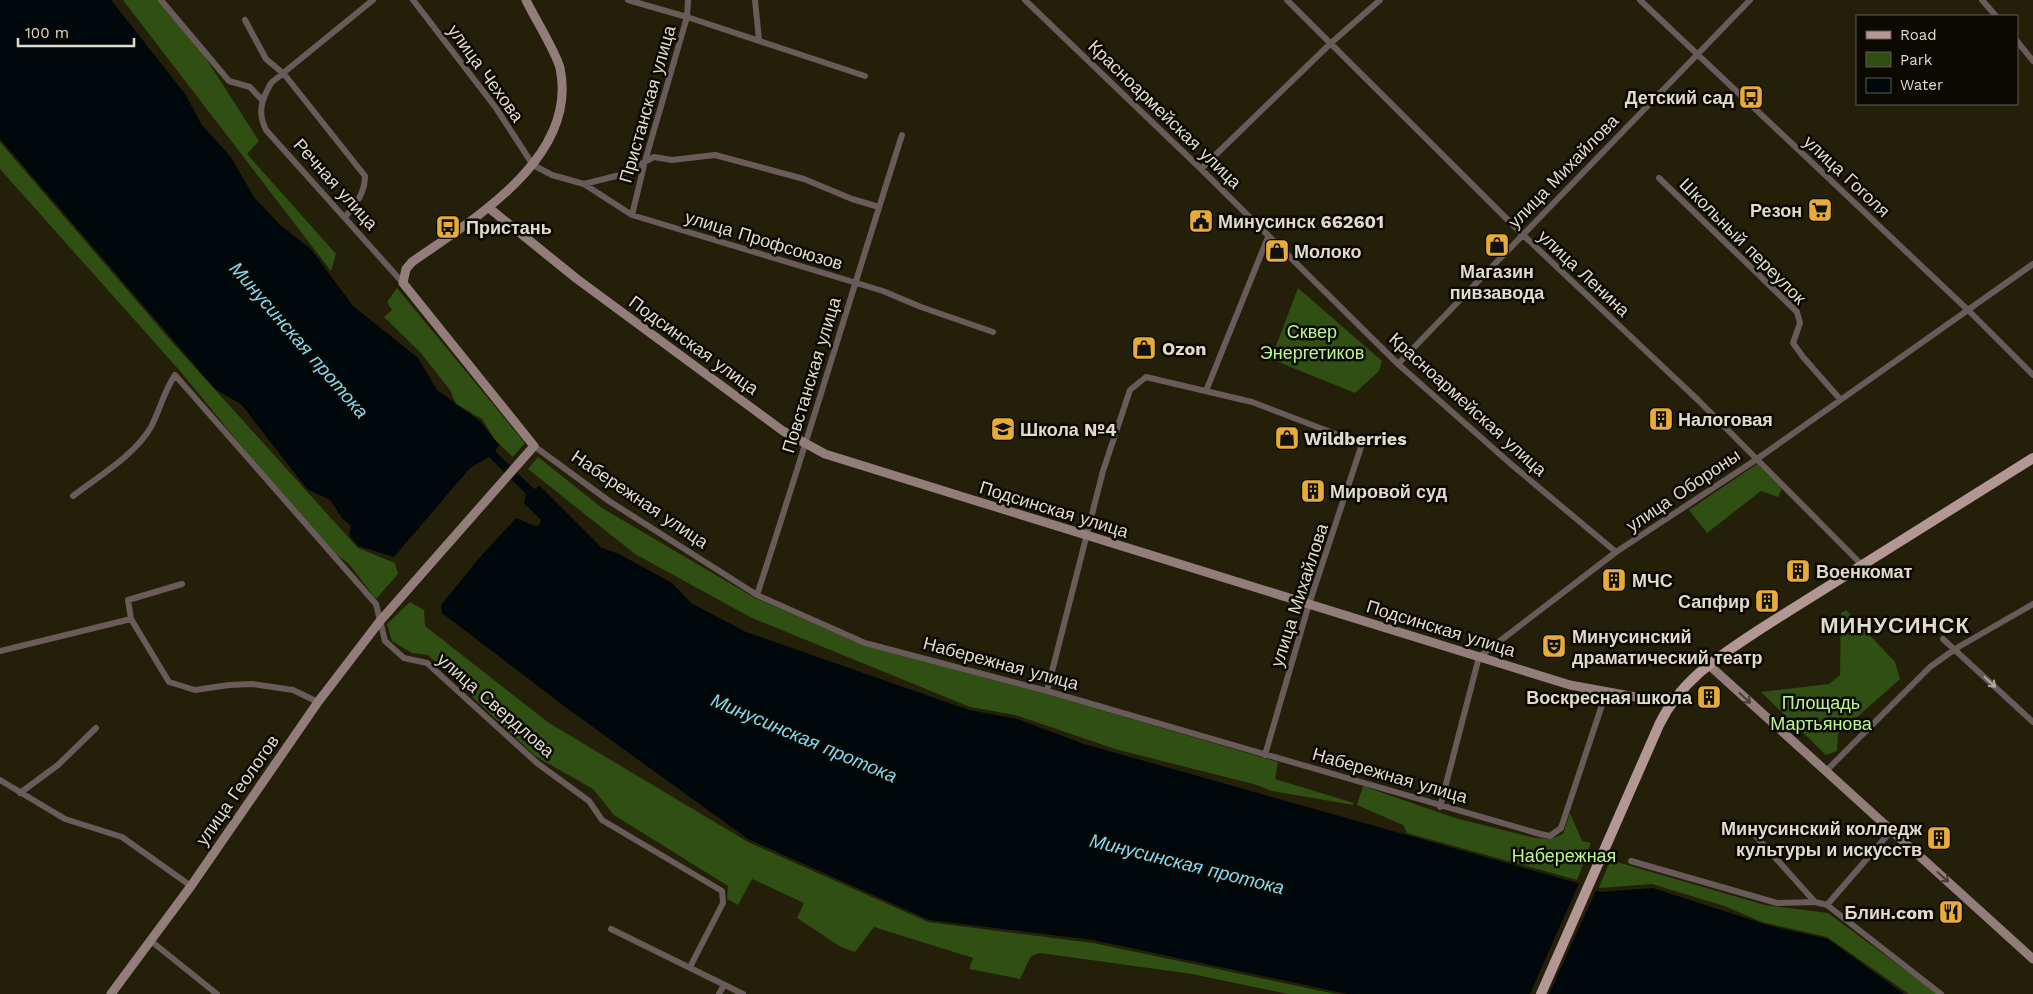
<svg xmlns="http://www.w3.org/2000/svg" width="2033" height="994" font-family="'Work Sans',sans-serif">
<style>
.green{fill:#2f4f13}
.water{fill:#00080c}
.pier{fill:#241f08}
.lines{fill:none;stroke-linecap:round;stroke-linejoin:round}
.street{stroke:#685b5a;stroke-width:6}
.secondary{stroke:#927d7b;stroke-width:9}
.primary{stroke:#b29795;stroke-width:10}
.oneway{stroke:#afa8a0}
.oneway2{stroke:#483d38}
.labels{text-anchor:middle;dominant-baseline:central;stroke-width:5;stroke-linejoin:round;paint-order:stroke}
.street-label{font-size:18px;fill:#dfdcce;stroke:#0b0902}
.poi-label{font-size:18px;font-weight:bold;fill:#dfdcce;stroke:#0b0902;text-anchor:start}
.park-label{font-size:18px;fill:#baf88d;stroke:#0b0902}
.water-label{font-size:19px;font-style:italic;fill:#84daf3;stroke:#0b0902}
.district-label{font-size:22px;font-weight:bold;letter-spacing:1px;fill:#dfdcce;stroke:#0b0902}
</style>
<rect width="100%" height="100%" fill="#241f08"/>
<path class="green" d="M123 0H162L189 32 259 141 247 154 336 254 331 271Z
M0 142 172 342 358 548 395 563 398 574 376 599 349 564 321 543 180 371 0 169Z
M397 288 525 443 513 457 495 440 482 419 456 404 450 390 420 352 384 317 392 310 387 302Z
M1298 288 1382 361 1379 371 1355 393 1271 359Z
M538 457 602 508 755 598 865 646 1046 694 1278 762 1275 779 1354 803 1353 805 1272 791 1257 785 1115 749 1015 715 970 707 752 618 635 554 528 469Z
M1757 464 1782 489 1778 497 1761 491 1707 533 1689 510Z
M410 602 424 610 425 626 549 723 748 842 928 922 1093 943 1336 994H1288L1192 974 1040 953 1031 956 1020 979 969 969 973 958 874 927 855 952 841 947 797 918 804 903 752 879 738 905 727 899 728 886 614 815 593 789 535 756 428 655 412 653 392 641 387 624Z
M1846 610 1895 662 1900 679 1838 734 1837 751 1826 755 1761 692 1829 684 1840 675 1841 613Z
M1363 786 1455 818 1535 838 1551 839 1563 834 1570 813 1582 841 1591 843 1577 880 1407 833 1403 825 1357 805Z
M1610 860 1765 905 1828 913 1938 994H1909L1827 937 1762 922 1724 906 1652 884 1599 888Z"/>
<path class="water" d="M0 0H111L186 95 201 124 231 157 254 197 280 225 311 249 353 306 418 358 437 390 480 421 499 445 495 451 534 489 540 486 602 548 619 554 672 583 691 603 746 632 969 710 1017 719 1084 744 1574 882 1600 892 1653 888 1767 925 1828 939 1904 994H1348L1093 940 929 920 748 839 568 709 442 613 441 605 481 556 516 518 535 526 539 525 541 520 524 503 526 494 489 457 470 468 394 557 358 546 349 535 351 526 342 518 330 500 307 489 241 404 216 390 0 139Z"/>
<path class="pier" d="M1580 881 1597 888 1549 994H1530Z"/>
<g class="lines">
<path class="street" d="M161 0 229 81 250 87 262 100
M373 0 271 83C262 99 257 112 266 130L403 283
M413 0 496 108 533 165 552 175 584 184 632 215 883 291 921 307 993 332
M628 0 687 17 865 76
M755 0 759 40
M1025 0 1201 169 1398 364 1512 465 1616 552
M1287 0 1522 234 1699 401 1863 566
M1640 0 1969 311 2033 375
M1982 0 1996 16
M245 20 266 59 284 74 365 176C365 193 356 204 345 217
M2017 41 2033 61
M1201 169 1331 43 1380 0
M1659 178 1797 312 1800 323 1793 343 1803 357 1840 399
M584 184 620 175 654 157 672 160 715 155 804 179 852 199 879 207
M632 215 645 161 687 17 688 0
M1398 364 1750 0
M1206 391 1268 237
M534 446 609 501 757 595 865 643 1047 691 1540 834 1550 836 1561 828 1606 693
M73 496C99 476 134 456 151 427 160 410 164 391 175 375L376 604 385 641 404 658 427 663 537 763 589 801 602 820 722 891 723 903 690 967
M757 595C807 442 853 288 902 135
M131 619 169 682 195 690 229 685 252 684 293 690 318 702
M1943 639 2033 722
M0 651 131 619 128 600 182 584
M1047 691 1103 471 1130 390 1146 377 1252 402 1362 444 1309 604 1265 755
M1825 772 1930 667 1955 649 2033 604
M0 780 65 819 122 837 191 886
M20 793 58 765 96 728
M1440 807 1479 657 1616 552 1757 459 2033 264
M1754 834 1815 902
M1631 861 1777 903 1815 902 1827 905 1941 994
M1827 905 1891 831
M611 929 743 994
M151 941 217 994
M719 994 724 985"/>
<path class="secondary" d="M489 208 577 279 783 431 825 454 1570 685 1641 698 1675 697
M1709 665 2033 959
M111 994 191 886 318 702 380 621 534 446 403 283 406 269 412 262C473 219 579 158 560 68 556 52 534 17 526 0"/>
<path class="primary" d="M1541 994 1659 725C1681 679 1721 655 1762 628L2033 458"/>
</g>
<defs><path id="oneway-shaft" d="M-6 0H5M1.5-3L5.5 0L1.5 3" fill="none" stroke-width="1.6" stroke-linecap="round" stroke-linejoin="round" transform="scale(1.25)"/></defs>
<use class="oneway" href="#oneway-shaft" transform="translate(1990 682) rotate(43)"/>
<g class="oneway2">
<use href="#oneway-shaft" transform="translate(1745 698) rotate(43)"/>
<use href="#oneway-shaft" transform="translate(1943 877) rotate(42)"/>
</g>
<defs>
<symbol id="bus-square" viewBox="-11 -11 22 22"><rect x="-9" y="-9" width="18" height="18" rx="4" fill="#e8ab37" stroke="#0b0902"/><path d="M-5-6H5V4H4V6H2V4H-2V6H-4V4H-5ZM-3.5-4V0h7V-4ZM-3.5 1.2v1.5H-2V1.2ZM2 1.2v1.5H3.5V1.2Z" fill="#111"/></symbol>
<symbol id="supermarket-square" viewBox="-11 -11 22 22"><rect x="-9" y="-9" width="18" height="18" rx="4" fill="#e8ab37" stroke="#0b0902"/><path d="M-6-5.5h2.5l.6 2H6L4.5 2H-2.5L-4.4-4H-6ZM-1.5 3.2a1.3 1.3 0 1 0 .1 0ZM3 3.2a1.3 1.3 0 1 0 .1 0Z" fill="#111"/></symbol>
<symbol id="civic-square" viewBox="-11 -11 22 22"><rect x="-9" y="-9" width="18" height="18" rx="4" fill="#e8ab37" stroke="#0b0902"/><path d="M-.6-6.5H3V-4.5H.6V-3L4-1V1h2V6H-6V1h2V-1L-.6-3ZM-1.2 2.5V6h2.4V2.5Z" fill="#111"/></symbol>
<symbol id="shop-square" viewBox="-11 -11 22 22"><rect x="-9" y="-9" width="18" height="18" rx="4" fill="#e8ab37" stroke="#0b0902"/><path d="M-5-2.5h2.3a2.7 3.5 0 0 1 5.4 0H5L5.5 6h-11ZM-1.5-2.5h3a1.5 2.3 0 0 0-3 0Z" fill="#111"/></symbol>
<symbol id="building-square" viewBox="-11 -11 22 22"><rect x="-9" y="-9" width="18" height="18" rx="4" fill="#e8ab37" stroke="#0b0902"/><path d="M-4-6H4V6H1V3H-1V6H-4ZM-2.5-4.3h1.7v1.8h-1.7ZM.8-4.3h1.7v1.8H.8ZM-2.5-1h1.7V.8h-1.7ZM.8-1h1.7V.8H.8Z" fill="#111"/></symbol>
<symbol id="school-square" viewBox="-11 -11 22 22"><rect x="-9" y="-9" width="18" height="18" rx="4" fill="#e8ab37" stroke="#0b0902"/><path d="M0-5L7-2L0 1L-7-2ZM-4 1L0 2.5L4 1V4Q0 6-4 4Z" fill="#111"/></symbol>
<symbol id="theatre-square" viewBox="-11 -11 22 22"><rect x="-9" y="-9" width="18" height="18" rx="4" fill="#e8ab37" stroke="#0b0902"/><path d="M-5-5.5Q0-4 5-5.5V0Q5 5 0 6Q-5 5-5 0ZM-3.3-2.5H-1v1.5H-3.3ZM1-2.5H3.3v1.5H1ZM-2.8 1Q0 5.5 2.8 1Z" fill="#111"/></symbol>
<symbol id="restaurant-square" viewBox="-11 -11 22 22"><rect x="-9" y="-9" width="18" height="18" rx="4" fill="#e8ab37" stroke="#0b0902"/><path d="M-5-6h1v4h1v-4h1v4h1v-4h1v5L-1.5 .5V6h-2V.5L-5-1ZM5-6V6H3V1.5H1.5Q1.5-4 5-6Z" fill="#111"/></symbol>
</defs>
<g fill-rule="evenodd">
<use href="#bus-square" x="1737" y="83" width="28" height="28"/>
<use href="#supermarket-square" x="1806" y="196" width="28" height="28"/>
<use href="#civic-square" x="1187" y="207" width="28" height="28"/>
<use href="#bus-square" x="434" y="213" width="28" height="28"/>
<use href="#shop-square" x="1483" y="231" width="28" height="28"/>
<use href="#shop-square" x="1263" y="237" width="28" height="28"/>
<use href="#shop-square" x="1130" y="334" width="28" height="28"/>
<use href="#building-square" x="1647" y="405" width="28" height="28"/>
<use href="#school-square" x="989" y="415" width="28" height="28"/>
<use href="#shop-square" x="1273" y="424" width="28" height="28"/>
<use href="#building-square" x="1299" y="477" width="28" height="28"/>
<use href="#building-square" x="1784" y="557" width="28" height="28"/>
<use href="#building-square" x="1600" y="566" width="28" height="28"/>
<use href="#building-square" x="1753" y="587" width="28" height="28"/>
<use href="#theatre-square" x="1540" y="632" width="28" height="28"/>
<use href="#building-square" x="1695" y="683" width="28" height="28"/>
<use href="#building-square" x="1925" y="824" width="28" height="28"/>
<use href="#restaurant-square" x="1937" y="898" width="28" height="28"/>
</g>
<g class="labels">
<g class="street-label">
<text transform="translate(486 73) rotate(54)">улица Чехова</text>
<text transform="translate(647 104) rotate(-74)">Пристанская улица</text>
<text transform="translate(1165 114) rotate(44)">Красноармейская улица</text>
<text transform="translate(1563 171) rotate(-46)">улица Михайлова</text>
<text transform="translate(1847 176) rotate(43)">улица Гоголя</text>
<text transform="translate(336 184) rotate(48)">Речная улица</text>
<text transform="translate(764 240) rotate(17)">улица Профсоюзов</text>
<text transform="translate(1743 241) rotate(45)">Школьный переулок</text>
<text transform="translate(1584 273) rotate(43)">улица Ленина</text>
<text transform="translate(694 345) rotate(36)">Подсинская улица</text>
<text transform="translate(811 375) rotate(-73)">Повстанская улица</text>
<text transform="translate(1468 404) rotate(42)">Красноармейская улица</text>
<text transform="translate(1683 490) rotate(-34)">улица Обороны</text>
<text transform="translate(640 499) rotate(34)">Набережная улица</text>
<text transform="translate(1054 509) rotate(17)">Подсинская улица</text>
<text transform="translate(1299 595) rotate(-72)">улица Михайлова</text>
<text transform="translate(1441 628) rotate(17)">Подсинская улица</text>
<text transform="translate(1001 663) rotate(15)">Набережная улица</text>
<text transform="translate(496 705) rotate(41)">улица Свердлова</text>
<text transform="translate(1390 775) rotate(16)">Набережная улица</text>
<text transform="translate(237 790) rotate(-55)">улица Геологов</text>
</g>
<g class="poi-label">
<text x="1734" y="97" text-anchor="end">Детский сад</text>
<text x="1802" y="210" text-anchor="end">Резон</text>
<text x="1218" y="221">Минусинск 662601</text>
<text x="466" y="227">Пристань</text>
<text x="1294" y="251">Молоко</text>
<text x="1497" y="271" text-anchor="middle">Магазин<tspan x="1497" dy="21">пивзавода</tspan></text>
<text x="1162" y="348">Ozon</text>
<text x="1678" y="419">Налоговая</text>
<text x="1020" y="429">Школа №4</text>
<text x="1304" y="438">Wildberries</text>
<text x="1330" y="491">Мировой суд</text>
<text x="1816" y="571">Военкомат</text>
<text x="1632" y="580">МЧС</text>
<text x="1750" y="601" text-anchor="end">Сапфир</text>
<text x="1572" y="636">Минусинский<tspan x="1572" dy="21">драматический театр</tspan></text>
<text x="1692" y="697" text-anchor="end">Воскресная школа</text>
<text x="1922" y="828" text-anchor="end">Минусинский колледж<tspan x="1922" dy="21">культуры и искусств</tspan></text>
<text x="1934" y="912" text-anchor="end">Блин.com</text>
</g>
<g class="park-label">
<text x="1312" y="331">Сквер<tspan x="1312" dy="21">Энергетиков</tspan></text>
<text x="1821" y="702">Площадь<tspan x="1821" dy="21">Мартьянова</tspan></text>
<text x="1564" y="855">Набережная</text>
</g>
<g class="water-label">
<text transform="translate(299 340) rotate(49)">Минусинская протока</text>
<text transform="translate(804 738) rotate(23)">Минусинская протока</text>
<text transform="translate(1187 864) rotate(14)">Минусинская протока</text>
</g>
<g class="district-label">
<text x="1895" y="625">МИНУСИНСК</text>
</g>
</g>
<rect x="1856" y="15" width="162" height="90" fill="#0b0902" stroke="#605d54"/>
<rect x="1866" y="31" width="25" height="8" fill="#b29795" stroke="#605d54"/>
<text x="1900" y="40" font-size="15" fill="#dfdcce">Road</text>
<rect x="1866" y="52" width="25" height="15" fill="#2f4f13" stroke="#605d54"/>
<text x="1900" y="65" font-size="15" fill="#dfdcce">Park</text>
<rect x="1866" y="78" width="25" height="15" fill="#00080c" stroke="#605d54"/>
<text x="1900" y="90" font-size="15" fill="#dfdcce">Water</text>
<path d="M18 38v8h116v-8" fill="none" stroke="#dfdcce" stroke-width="2.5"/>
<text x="25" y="38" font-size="15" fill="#dfdcce" stroke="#0b0902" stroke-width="4" paint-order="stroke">100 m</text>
</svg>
